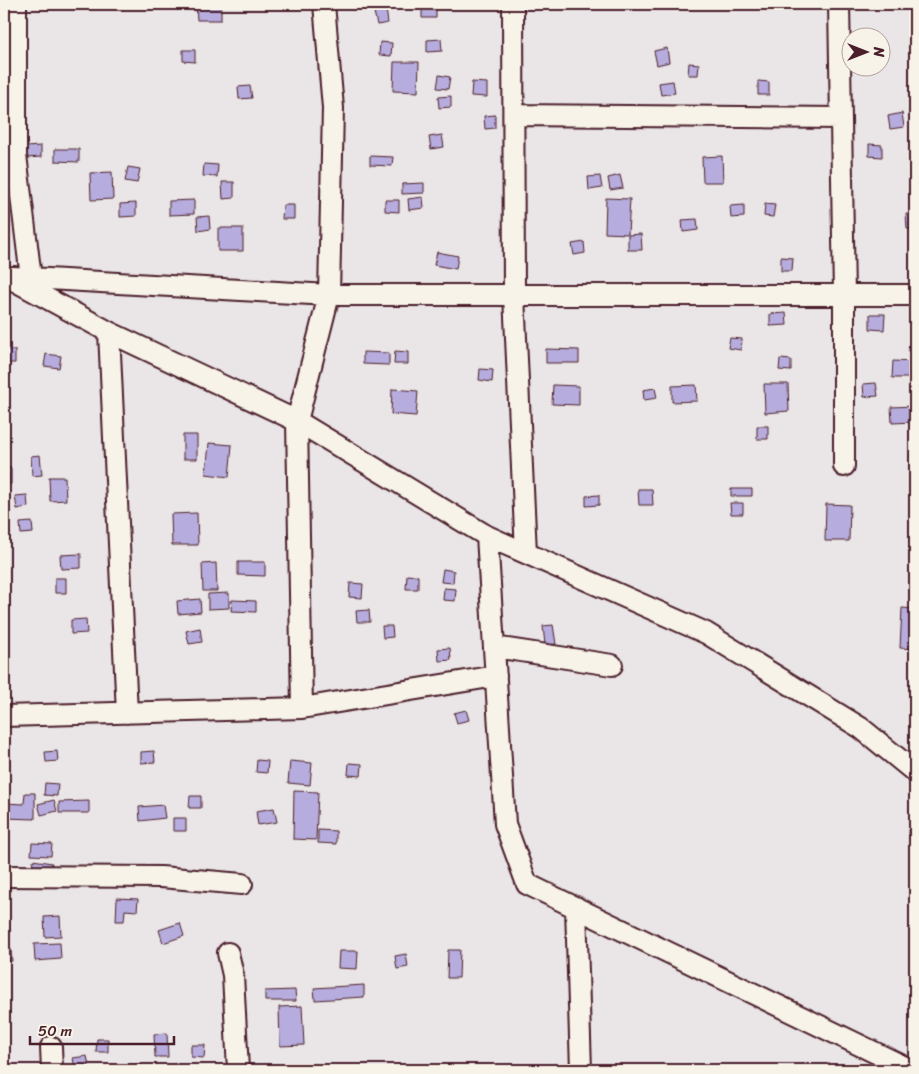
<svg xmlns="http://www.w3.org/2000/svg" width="919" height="1074" font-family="Sriracha,sans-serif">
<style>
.building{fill:#b6acdd;stroke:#4a1f2b}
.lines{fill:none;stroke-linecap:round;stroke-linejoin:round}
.street-casing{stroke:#4a1f2b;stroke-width:24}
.street{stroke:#f7f3e8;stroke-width:20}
</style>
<rect width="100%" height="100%" fill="#eae5e6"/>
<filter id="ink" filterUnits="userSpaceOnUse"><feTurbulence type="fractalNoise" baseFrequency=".02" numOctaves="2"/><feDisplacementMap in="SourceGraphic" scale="10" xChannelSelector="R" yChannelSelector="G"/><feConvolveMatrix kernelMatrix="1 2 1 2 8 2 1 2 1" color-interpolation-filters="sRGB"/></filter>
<g filter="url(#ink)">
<path class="building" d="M221 5V20H197L196 6Z
M422 5 436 6V18H422Z
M386 9 388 23 377 25 374 12Z
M441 39 442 51 427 52V40Z
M380 42 392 43 391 56 379 55Z
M667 48 669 62 657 65 654 51Z
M183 50H195V62L183 61Z
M394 62H419L418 92 393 91Z
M689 63 699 64 698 75H688Z
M439 75 450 77 448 89 437 88Z
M673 81 675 93 661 95 659 83Z
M758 81 769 82V95H758Z
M472 82 487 83V97L471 96Z
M250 86 252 98 239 99 238 87Z
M451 96V107L439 108 438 97Z
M902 113 904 127 890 129 888 116Z
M495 115V128L485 129 484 116Z
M442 135 444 147 431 149 429 137Z
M869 144 882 145V157L869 156Z
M41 146V157L26 158 25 147Z
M55 149H79V162L55 161Z
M370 156 393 157 392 166 370 165Z
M722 156 723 182H703L702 157Z
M204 164 218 165 217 177 203 176Z
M128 167 140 169 137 183 125 181Z
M112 172 113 199 91 200 90 173Z
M620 175 623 188 610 190 608 178Z
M600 176 602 188 589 190 588 177Z
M222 182H234V198L223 199Z
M424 183V193L402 194V184Z
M423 197 424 208 409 210 408 199Z
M606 198 630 199 628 234 605 233Z
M194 200V214L169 215V201Z
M385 200H399V212L385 211Z
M136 203V216L120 217V204Z
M765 204 775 205 773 217 764 216Z
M283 205H294V219H282Z
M744 205V217L731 218 730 206Z
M906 214H915V229H907Z
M209 216 210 229 198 231 197 217Z
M697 219 698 230 683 232 682 220Z
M218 228H243V251H218Z
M641 234 642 250H628V235Z
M584 242 585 253 574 255 572 244Z
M437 252 458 256 456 269 434 265Z
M781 257 793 258 792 271H781Z
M786 313 787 325 770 326V314Z
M870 314H885L884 330 870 329Z
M915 314V327L912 328 911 315Z
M730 338 742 339 741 350 728 348Z
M546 349 579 350V363H546Z
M4 350H15V363H4Z
M395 351 408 352V364H394Z
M363 352 389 353V365L363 364Z
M46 354 61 356 59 368 44 366Z
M780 359 791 360V371L779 370Z
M893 361 915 362V378H892Z
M480 369 493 370 492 382 479 380Z
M876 383 878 396 864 397 863 384Z
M764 384H788L789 411 765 413Z
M553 385 579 386V405L552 404Z
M696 385 697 401 672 402V386Z
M655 388 657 398 644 400 643 390Z
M392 389 418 391 416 416 391 414Z
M915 406V422L892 423 891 407Z
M757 426H768V439H757Z
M183 435H197V459H183Z
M209 443 232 445 229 477 206 474Z
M40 455 42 475 32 476 31 456Z
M4 468H11V484H4Z
M49 477H65L66 500 50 501Z
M638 489H652L653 505H639Z
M731 489H752V496H731Z
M27 495 28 507 17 509 15 496Z
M599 495V505L586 506V496Z
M730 503H743V514H731Z
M826 504 850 505 849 541H825Z
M197 513 198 545H172L171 514Z
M32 522 33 533 21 534 20 523Z
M81 554V568L61 569 60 555Z
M238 562H265V576L238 575Z
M216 563 217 591H203L202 564Z
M443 569 454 571 453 583 441 582Z
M407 575 418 576V589H406Z
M55 578H66V593H55Z
M350 583 363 584 362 598 349 597Z
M444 588 456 589 455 601 443 600Z
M229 593V608L208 609V594Z
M200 599 201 612 178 614 177 601Z
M232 600 256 601V612L231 611Z
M902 608 915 609V649L900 648Z
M369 610 370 622H357L356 611Z
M86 619 87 633 71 634V620Z
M553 625 556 644 545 645 543 626Z
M382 626H392L393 637 383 638Z
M200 628 202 642 189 644 186 631Z
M450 648 451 660 439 661 438 649Z
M466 710 469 720 457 723 454 713Z
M57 751 58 761 46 762 45 752Z
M154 751 155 762 141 763V752Z
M257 760 268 761 267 773 256 772Z
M290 761 312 763 310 785 288 783Z
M349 763 362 764 361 776 348 775Z
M45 783 58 784 57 796 44 795Z
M294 791 318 792 316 840 293 839Z
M25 793H35V819L4 818V803L24 804Z
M190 796H201V808H189Z
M54 800 57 811 41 815 38 804Z
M89 801V813H59V802Z
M163 805 165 818 140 821 139 807Z
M274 808 277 822 258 825 256 811Z
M173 818H186V831H173Z
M318 830 336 831V844L318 843Z
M32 843 52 844 51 856 31 855Z
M33 860 52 863 50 874 31 871Z
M117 898 138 899 137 911 125 910 124 921H116Z
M60 916 61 936 45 937 44 917Z
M180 923 184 936 163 943 159 930Z
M60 943 61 959 35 961 34 944Z
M11 949 12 961 4 962V950Z
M448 950H460L459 978H447Z
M339 951H358L357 969 338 968Z
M406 954 408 967 397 969 395 956Z
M364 985V997L315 1000 314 988Z
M295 990 296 1001H265V991Z
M302 1006 304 1045 280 1046 279 1007Z
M167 1033 168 1057H155L154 1034Z
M97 1039H108V1052H96Z
M191 1045H205L204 1058 191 1057Z
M87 1056 89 1066 75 1069 73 1058Z
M141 1064 142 1070H127V1065Z"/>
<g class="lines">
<defs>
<path id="street" d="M16 4V155L31 278
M513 4 514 295 526 553
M839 4 844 295V466
M514 115 841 118
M4 275 109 332 297 421 487 536 505 824 527 884 911 1070
M13 277 329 295H915
M109 332 127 713
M487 536 706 633 861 728 915 772
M494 647 612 665
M302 708 297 421 329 295 333 108 324 4
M4 716 302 708 496 676
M4 876 161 877 242 884
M576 907 581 1070
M228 953 233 975 238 1070
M51 1047 52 1070"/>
</defs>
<use href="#street" class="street-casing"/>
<use href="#street" class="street"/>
</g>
</g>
<rect width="919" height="1074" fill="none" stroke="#f7f3e8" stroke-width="20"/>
<rect x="10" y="10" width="899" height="1054" fill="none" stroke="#4a1f2b" stroke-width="2" filter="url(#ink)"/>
<g transform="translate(866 52) rotate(90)"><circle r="24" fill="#f7f3e8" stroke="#b29e9c"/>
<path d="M0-4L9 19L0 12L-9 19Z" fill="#4a1f2b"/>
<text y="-8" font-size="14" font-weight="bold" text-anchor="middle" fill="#4a1f2b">N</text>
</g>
<path d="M30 1036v8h144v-8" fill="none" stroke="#4a1f2b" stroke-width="2.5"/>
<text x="38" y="1036" font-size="15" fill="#4a1f2b" stroke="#f7f3e8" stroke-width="4" paint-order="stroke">50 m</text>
</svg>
